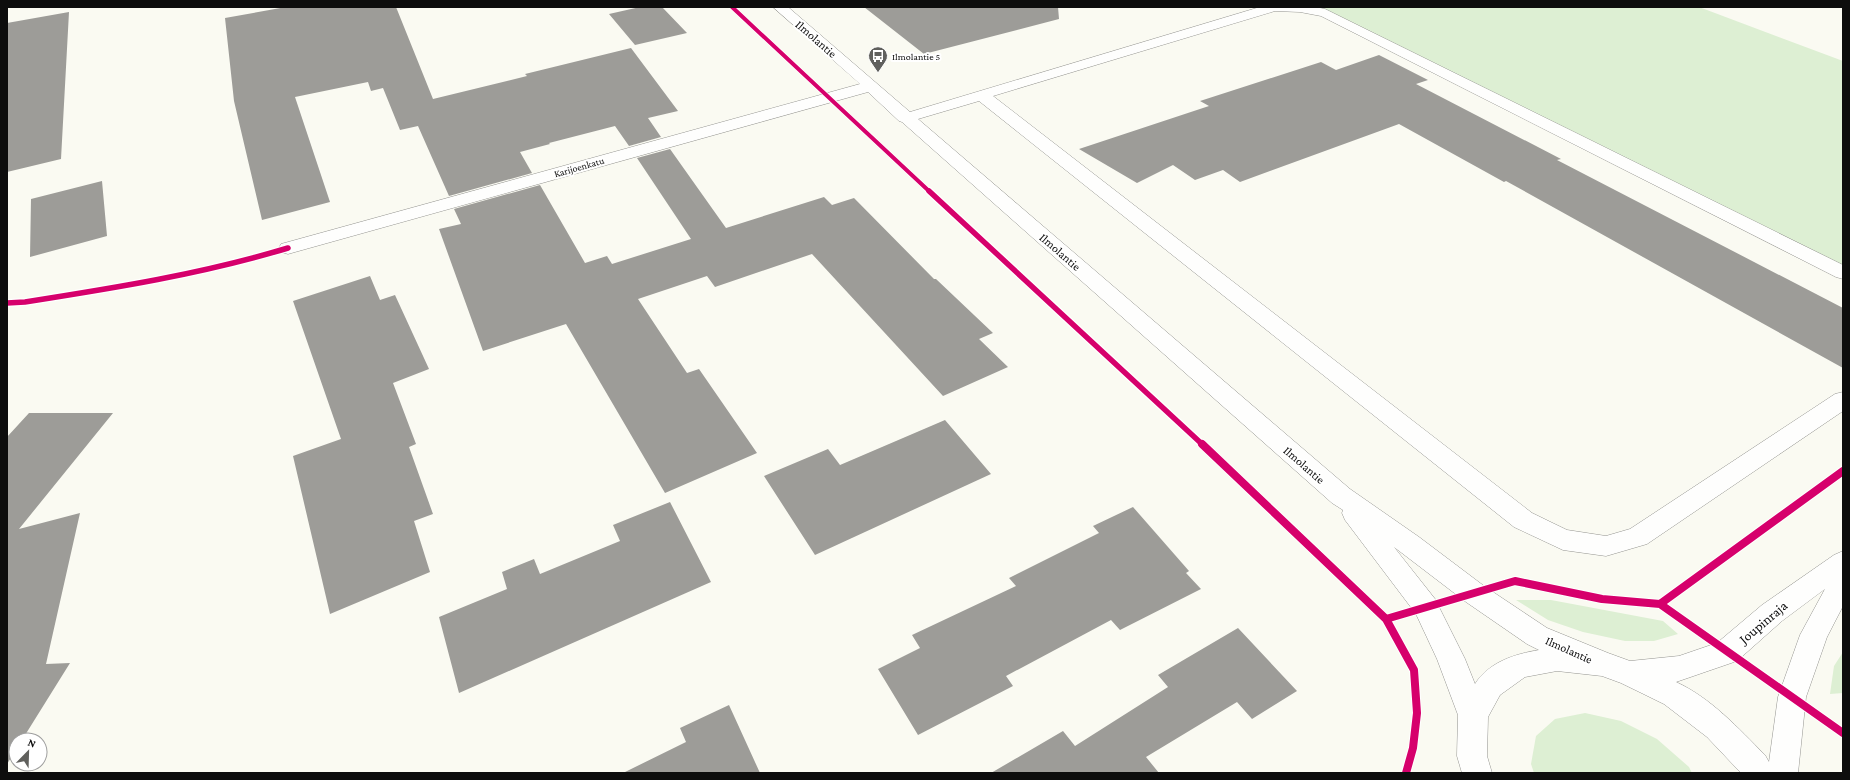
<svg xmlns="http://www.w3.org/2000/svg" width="1850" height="780" font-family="'Crimson Pro',serif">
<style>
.green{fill:#ddefd3}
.building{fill:#9d9c98}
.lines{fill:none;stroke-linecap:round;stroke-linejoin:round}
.minor-casing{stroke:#949490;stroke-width:1}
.minor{fill:#fefefd;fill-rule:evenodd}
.cycleway-far2-casing{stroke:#fff;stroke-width:5.5}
.cycleway-far1-casing{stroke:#fff;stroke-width:8}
.cycleway-casing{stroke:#fff;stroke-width:10}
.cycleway-far2{stroke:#d6006c;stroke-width:4}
.cycleway-far1{stroke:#d6006c;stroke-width:5.5}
.cycleway{stroke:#d6006c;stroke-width:8}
.labels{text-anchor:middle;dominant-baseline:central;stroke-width:4;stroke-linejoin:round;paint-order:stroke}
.far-poi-label{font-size:10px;fill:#0d0d0d;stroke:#fff;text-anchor:start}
.far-street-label{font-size:10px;fill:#0d0d0d;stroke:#fff}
.street-label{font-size:12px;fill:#0d0d0d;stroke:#fff}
.near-street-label{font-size:14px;fill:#0d0d0d;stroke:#fff}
</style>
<rect width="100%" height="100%" fill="#fafaf2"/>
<path class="green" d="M1318 7H1699L1843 61V265Z
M1516 600H1551L1663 621 1678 634 1654 641H1625L1583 632 1548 620Z
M1843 652V693L1830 694 1834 666Z
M1585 713 1621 721 1657 739 1689 767 1692 773H1534L1531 764 1536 736 1555 719Z"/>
<path class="building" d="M286 7H396L433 99 527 76 525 74 631 48 678 111 648 118 661 137 629 146 615 126 549 143 550 144 520 152 532 173 449 196 418 126 400 130 383 88 371 91 368 82 295 97 330 202 262 220 234 101 225 18Z
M640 7H662L687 33 635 45 609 14Z
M864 7H1058L1059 19 924 54Z
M69 12 61 159 7 172V23Z
M1379 55 1428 80 1416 84 1561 159 1557 160 1843 308V368L1506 181 1504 182 1399 124 1240 182 1223 170 1195 180 1173 165 1137 183 1079 149 1209 106 1200 101 1321 62 1336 70Z
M670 149 726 228 824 197 832 205 854 198 934 279H936L993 333 979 339 1008 367 943 396 812 254 715 287 707 276 638 299 687 373 699 369 757 453 665 493 566 324 483 351 439 229 461 224 454 209 540 185 585 263 607 256 612 264 691 239 637 158Z
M102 181 107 236 30 257 31 199Z
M370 276 380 300 395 295 429 369 393 383 416 444 409 447 433 514 414 521 430 572 330 614 293 456 341 439 293 301Z
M29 413H113L19 529 80 513 46 664 70 663 22 740H16V750L7 764V437Z
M945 420 991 474 815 555 764 476 828 449 840 465Z
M670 502 711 582 459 693 439 617 507 589 502 572 534 559 540 574 620 541 613 525Z
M1133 507 1189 571 1186 573 1201 589 1120 630 1111 620 1006 676 1013 686 918 735 878 669 920 648 912 635 1016 586 1009 578 1099 533 1093 526Z
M1238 628 1297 691 1252 719 1237 702 1146 757 1159 773H991L1063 731 1075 746 1168 687 1158 675Z
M729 705 760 773H623L686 742 680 728Z"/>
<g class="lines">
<defs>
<path id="minor" d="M773 7H788L910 112 1260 7H1315L1325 9 1843 265V279L1836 277 1321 16 1300 12 1275 11 993 96 1532 513 1567 530 1606 536 1630 529 1835 394 1843 392V411L1647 544 1606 556 1563 550 1514 527 979 101 918 119 1350 489 1419 537 1484 586 1547 628 1608 653 1630 661 1679 656 1717 643 1762 605 1834 555 1843 551V606L1827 637 1806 697 1798 773H1741L1707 737 1664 704 1621 683 1602 676 1557 671 1525 677 1500 695 1488 717 1487 756 1492 773H1462L1457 756 1458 715 1437 659 1416 614 1345 520 1342 513 1343 510 1332 503 902 122 899 121 868 92 295 252 288 254 281 252 279 248 281 244 860 84ZM1394 547 1466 602 1527 644 1539 650C1515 654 1489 662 1475 684L1465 659 1435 599ZM1825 589 1800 635 1778 697 1769 762 1765 755C1738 728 1711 698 1676 682L1737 661 1782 621Z"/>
</defs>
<use href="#minor" class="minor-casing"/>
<use href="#minor" class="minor"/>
<defs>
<path id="cycleway-far2" d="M732 7 930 192"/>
<path id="cycleway-far1" d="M929 191 1203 445
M7 303 25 302C114 288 202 274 288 248"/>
<path id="cycleway" d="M1202 444 1386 619 1414 670 1417 713 1413 748 1406 773
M1660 604 1843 471
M1386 619 1515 581 1602 599 1660 604 1843 733"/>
</defs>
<use href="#cycleway-far2" class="cycleway-far2-casing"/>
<use href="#cycleway-far1" class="cycleway-far1-casing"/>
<use href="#cycleway" class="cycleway-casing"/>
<use href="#cycleway-far2" class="cycleway-far2"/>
<use href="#cycleway-far1" class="cycleway-far1"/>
<use href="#cycleway" class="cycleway"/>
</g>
<defs>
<symbol id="bus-pin" viewBox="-11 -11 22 30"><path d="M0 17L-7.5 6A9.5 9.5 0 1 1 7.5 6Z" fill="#60605d" stroke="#fff"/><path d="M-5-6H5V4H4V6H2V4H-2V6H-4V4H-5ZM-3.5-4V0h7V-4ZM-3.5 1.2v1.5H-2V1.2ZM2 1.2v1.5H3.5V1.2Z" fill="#fff"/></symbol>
</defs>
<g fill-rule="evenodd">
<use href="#bus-pin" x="867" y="45" width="22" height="30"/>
</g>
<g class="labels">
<g class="far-poi-label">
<text x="892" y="56">Ilmolantie 5</text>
</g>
<g class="far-street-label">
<text transform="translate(579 167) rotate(-16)">Karijoenkatu</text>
</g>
<g class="street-label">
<text transform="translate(816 39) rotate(41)">Ilmolantie</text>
<text transform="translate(1060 252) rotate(41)">Ilmolantie</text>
<text transform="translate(1304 465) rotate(41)">Ilmolantie</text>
<text transform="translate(1569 650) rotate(24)">Ilmolantie</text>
</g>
<g class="near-street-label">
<text transform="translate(1763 622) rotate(-40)">Joupinraja</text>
</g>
</g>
<rect width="1850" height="780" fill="none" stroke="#0d0d0d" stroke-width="16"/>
<g transform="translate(28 752) rotate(23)"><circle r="19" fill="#ffffff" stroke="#9e9e9e"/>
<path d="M0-3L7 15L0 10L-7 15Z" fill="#60605d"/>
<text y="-6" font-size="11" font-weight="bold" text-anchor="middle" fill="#0d0d0d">N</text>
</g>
</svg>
